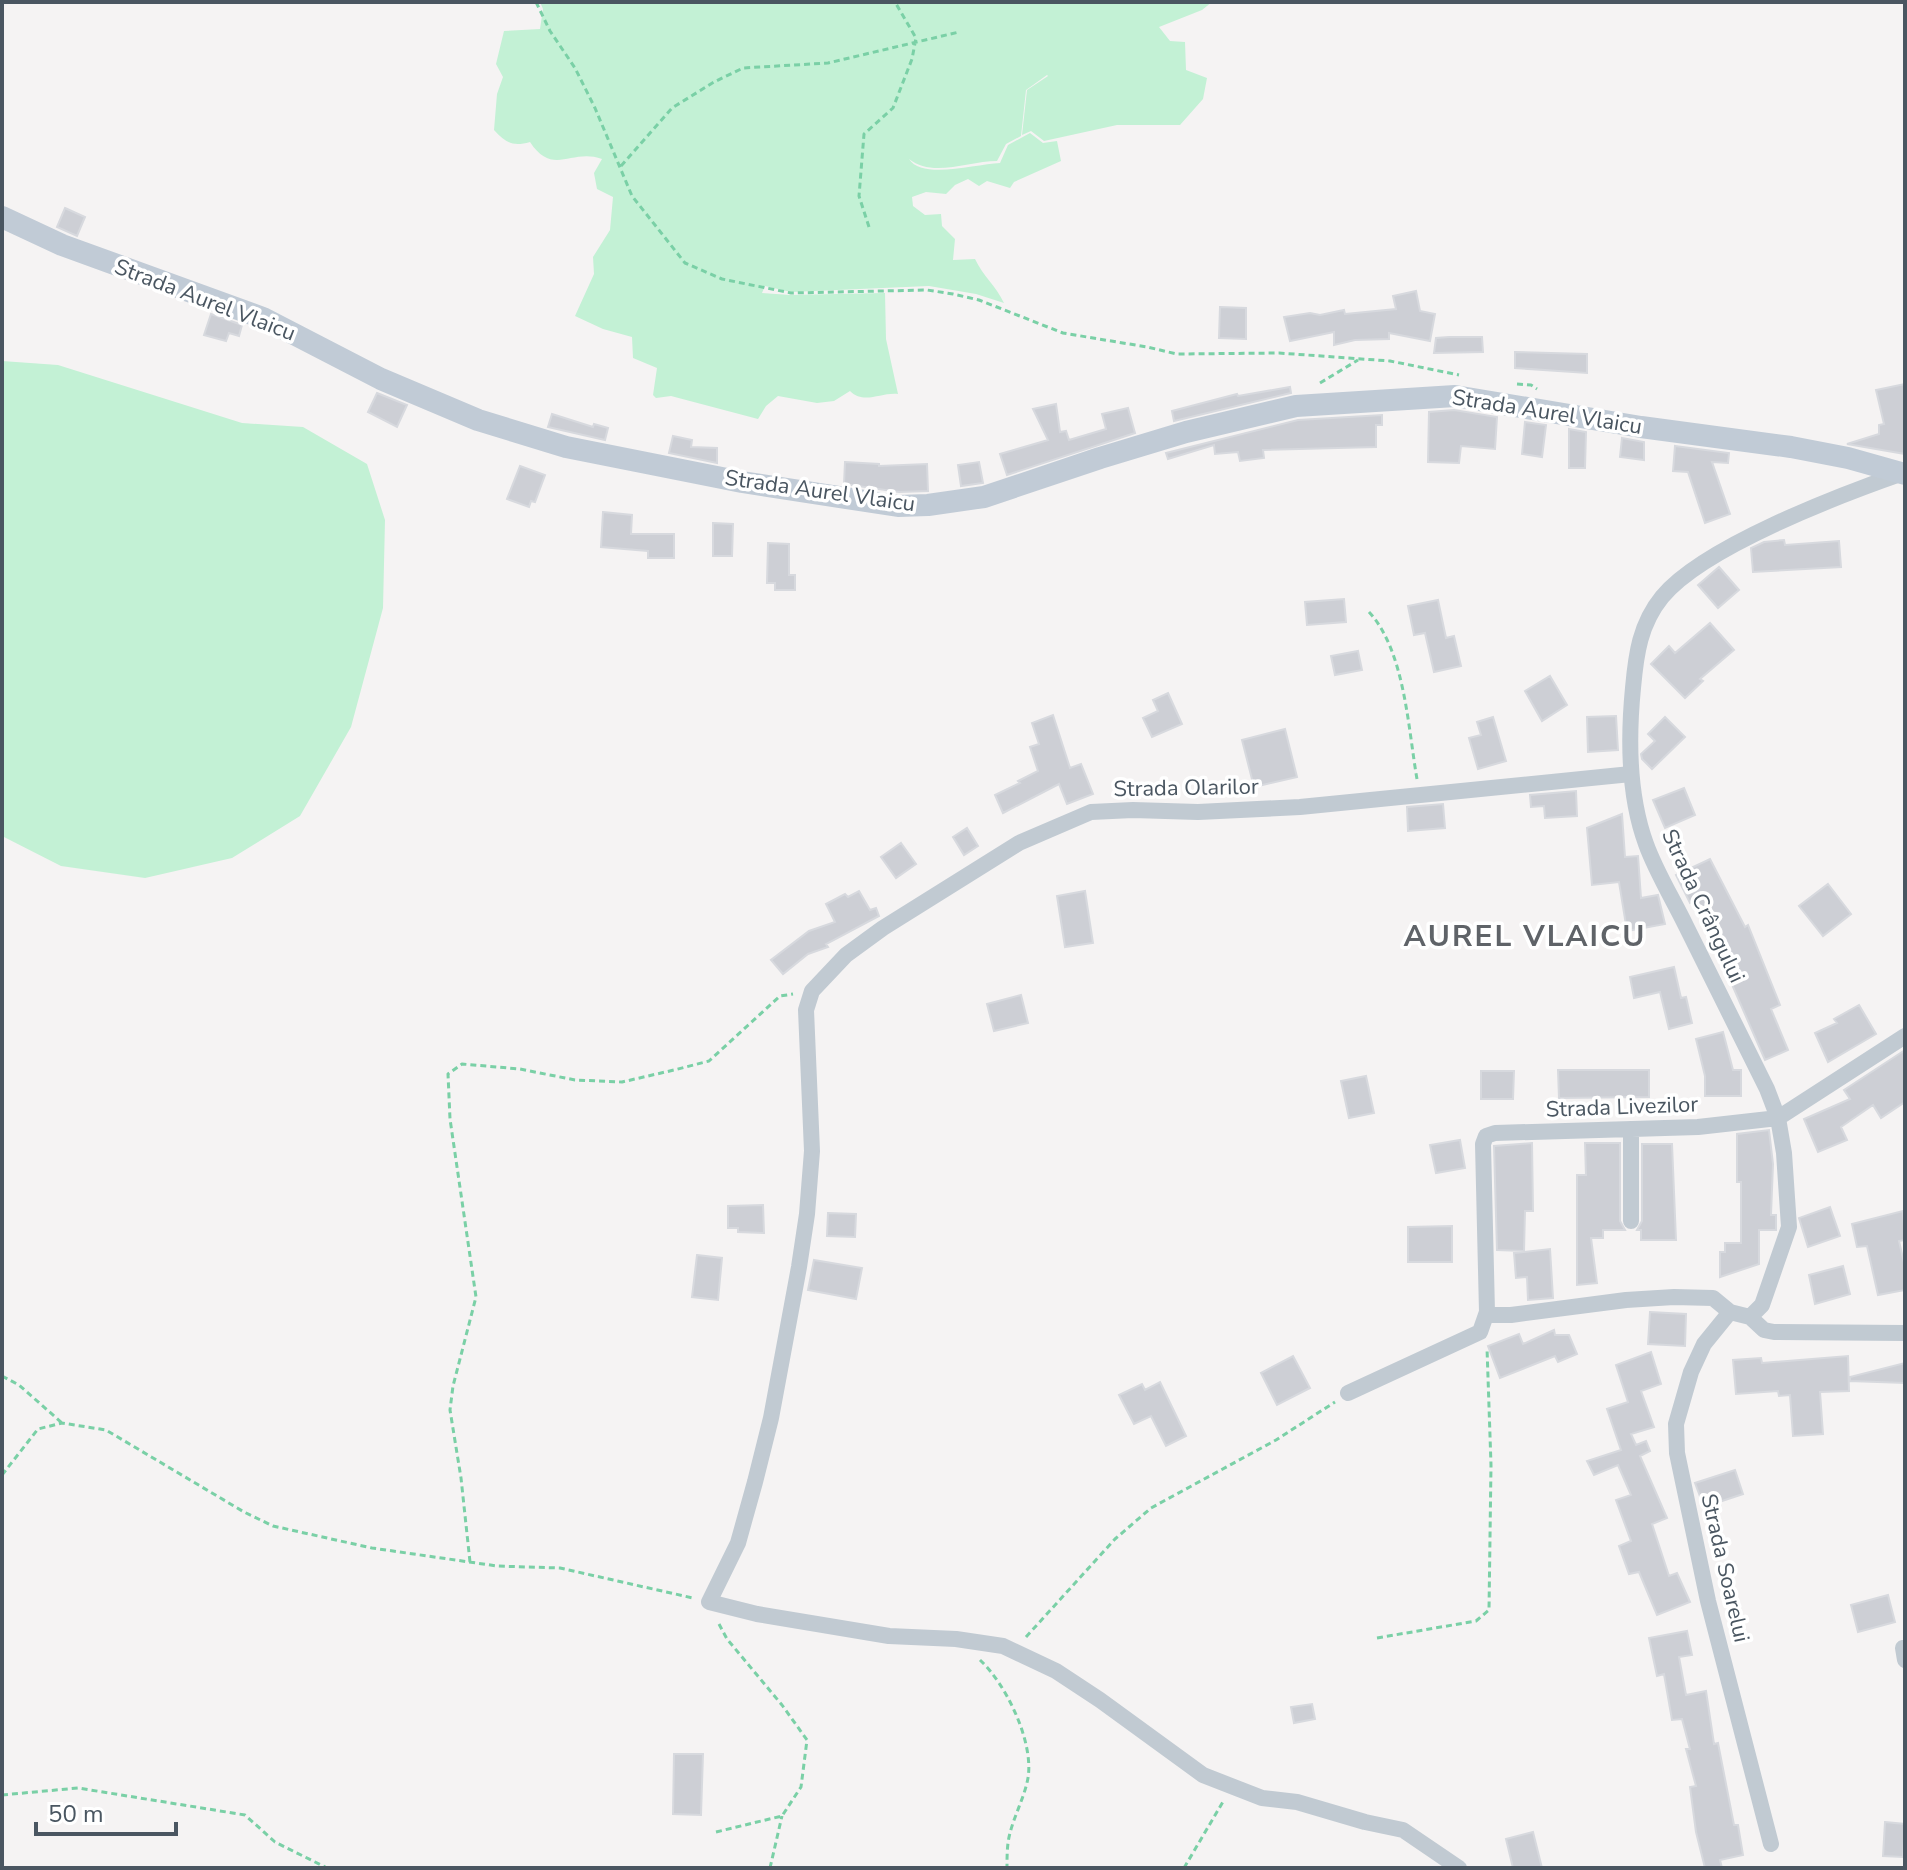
<svg xmlns="http://www.w3.org/2000/svg" width="1907" height="1870" font-family="'Nunito Sans',sans-serif">
<style>
.green{fill:#c3f1d5}
.building{fill:#cdcfd5;stroke:#d7d9de;stroke-width:2}
.lines{fill:none;stroke-linecap:round;stroke-linejoin:round}
.path{stroke:#7ad0a6;stroke-width:3;stroke-dasharray:6 4;stroke-linecap:butt}
.street{stroke:#c1cad2;stroke-width:16}
.secondary{stroke:#c1cbd6;stroke-width:22}
.labels{text-anchor:middle;dominant-baseline:central;stroke-width:7;stroke-linejoin:round;paint-order:stroke}
.street-label{font-size:22px;fill:#4a5661;stroke:#fff}
.district-label{font-size:30px;font-weight:bold;letter-spacing:2px;fill:#5f6368;stroke:#fff}
</style>
<rect width="100%" height="100%" fill="#f5f3f3"/>
<path class="green" d="M540 2H1212L1202 10 1159 27 1170 41 1185 42 1186 70 1207 78 1203 99 1180 125H1117L1044 141 1031 131 1022 135 1027 90 1048 76 1047 75 1026 90 1021 136 1006 144 997 161C969 161 932 178 909 159 922 180 976 164 1000 163L1008 145 1030 133 1043 143 1057 141 1061 161 1014 182 1010 188 987 181 979 186 968 179 955 185 946 194 926 192 912 197 913 206 925 215 941 214 942 226 955 239 953 260 975 259C983 276 996 286 1004 303L976 294 929 286 791 292 765 286 762 293 790 295 885 293 886 339 898 394C881 392 864 405 850 391L834 401 817 403 778 396 766 406 758 419 671 396 656 398 653 395 657 368 633 358 632 337 603 329 575 316 594 274 593 257 610 230 613 197 597 189 594 173 602 159C571 148 553 177 530 142 513 147 506 143 494 130L497 94 503 77 496 64 504 31 540 29 543 9Z
M2 361 58 365 242 423 303 427 367 464 385 520 383 608 351 727 300 816 232 858 145 878 61 866 2 836Z"/>
<path class="building" d="M65 208 85 217 77 236 57 227Z
M1416 291 1420 311 1435 314 1430 341 1389 333V339L1355 340 1334 345V332L1290 341 1284 317 1310 313 1320 315 1344 310 1345 314 1396 309 1393 296Z
M1220 307 1246 308V339L1219 338Z
M211 314 242 325 239 336 229 333 226 341 204 335Z
M1449 337H1482L1483 352 1434 353 1436 338Z
M1515 352 1587 354V373L1515 368Z
M1905 384V454L1847 444 1879 434V425L1884 424 1876 390Z
M1290 387 1291 393 1174 421 1172 411 1237 394 1238 396Z
M377 393 407 405 397 427 368 412Z
M1056 404 1060 432 1066 431 1069 440 1106 429 1102 414 1128 408 1135 433 1007 475 1000 454 1048 440 1033 409Z
M1454 410 1497 417 1495 449 1461 446 1459 463 1428 462 1429 412Z
M552 414 593 427 594 424 608 428 605 440 548 427Z
M1382 415V425H1376V447L1263 450 1264 458 1240 461 1238 452 1215 454 1214 445 1168 459 1166 453 1298 420Z
M1525 422 1546 425 1542 457 1522 454Z
M1569 429 1586 432 1585 468H1569Z
M673 436 692 440 691 447 717 448V463L669 453Z
M1622 438 1644 442V460L1620 457Z
M1675 446 1729 453 1728 463 1712 462 1730 514 1705 523 1688 472 1673 471Z
M845 462 879 464V466L927 464 928 491 899 492 844 484Z
M979 462 983 483 961 486 958 465Z
M520 466 545 475 535 502 531 501 529 507 507 499Z
M603 512 632 515 631 534H674V558H648V551L601 547Z
M713 523 733 524 732 556H713Z
M1784 540 1785 545 1839 541 1841 567 1753 572 1751 548 1764 542Z
M768 543 789 544V575H795V590H775V583H767Z
M1719 567 1739 590 1718 608 1698 585Z
M1344 599 1346 622 1307 625 1305 602Z
M1438 600 1446 638 1454 636 1461 666 1434 672 1425 633 1414 635 1408 606Z
M1710 623 1734 650 1700 679 1703 681 1685 698 1651 664 1669 646 1675 653Z
M1358 651 1362 670 1335 675 1331 656Z
M1550 676 1567 705 1542 721 1525 691Z
M1168 693 1182 724 1152 737 1143 718 1158 711 1153 700Z
M1053 715 1070 768 1081 764 1093 794 1067 804 1059 784 1003 813 995 795 1020 783 1018 781 1038 771 1030 747 1039 744 1032 723Z
M1616 716 1618 750 1588 752 1587 717Z
M1493 717 1506 761 1478 769 1469 738 1481 735 1477 722Z
M1665 717 1685 737 1652 769 1642 759 1641 754 1655 741 1648 734Z
M1285 729 1297 777 1254 787 1242 740Z
M1684 788 1695 815 1665 828 1653 800Z
M1576 791 1577 816 1545 818 1544 806 1531 807 1530 795Z
M1443 804 1445 828 1408 831 1407 807Z
M1622 814 1625 857 1638 856 1641 898 1658 895 1665 924 1627 931 1619 882 1592 885 1587 828Z
M967 828 978 846 964 855 953 837Z
M901 843 916 864 896 878 881 857Z
M1710 859 1745 927 1748 925 1780 1005 1771 1009 1788 1050 1765 1060 1713 941 1694 901 1690 903 1676 875Z
M1828 884 1851 914 1823 936 1799 906Z
M859 891 870 910 876 908 879 916 826 944 828 947 808 954 783 974 771 960 809 931 835 922 826 904 845 894 848 897Z
M1085 891 1093 943 1065 947 1057 896Z
M1674 967 1681 998 1686 997 1692 1023 1669 1029 1660 992 1634 998 1630 977Z
M1021 995 1028 1023 994 1031 987 1004Z
M1859 1005 1876 1034 1828 1062 1815 1033 1837 1023 1834 1019Z
M1723 1032 1733 1070H1741V1096H1705V1076L1696 1039Z
M1905 1050V1102L1881 1118 1873 1105 1841 1127 1847 1140 1818 1152 1804 1119 1850 1099 1844 1090Z
M1558 1070H1649V1097L1559 1098Z
M1481 1071H1514L1513 1099H1481Z
M1366 1076 1374 1113 1349 1118 1341 1081Z
M1769 1130 1773 1164 1771 1215H1776V1230H1759V1264L1720 1277V1252H1725V1243H1741V1182H1737V1134Z
M1460 1140 1465 1168 1436 1173 1430 1145Z
M1532 1143 1533 1211H1525L1524 1251 1497 1250 1494 1146Z
M1585 1143H1620V1221L1625 1230H1603V1238H1591L1597 1283 1577 1285V1175H1586Z
M1642 1144H1672L1676 1240H1641V1230H1637L1642 1221Z
M763 1205 764 1233 738 1232V1228H728V1206Z
M1830 1207 1840 1236 1808 1247 1799 1218Z
M1903 1211 1905 1240 1899 1241 1905 1267V1290L1878 1295 1867 1246 1857 1247 1852 1224Z
M828 1213 856 1214 855 1237 827 1236Z
M1452 1226V1262H1408V1227Z
M1550 1249 1553 1298 1528 1300 1527 1277 1516 1278 1514 1253Z
M697 1255 722 1258 718 1300 692 1297Z
M814 1260 862 1268 856 1299 808 1290Z
M1843 1266 1850 1294 1815 1304 1809 1275Z
M1650 1312 1686 1314 1685 1346 1648 1344Z
M1554 1330 1555 1335H1569L1577 1354 1558 1362 1555 1356 1500 1378 1488 1346 1519 1334 1523 1344Z
M1651 1352 1661 1384 1641 1391 1654 1427 1631 1434 1636 1445 1646 1441 1650 1451 1640 1456 1667 1518 1652 1524 1669 1576 1677 1573 1690 1602 1657 1615 1639 1572 1629 1574 1619 1546 1631 1541 1616 1500 1631 1495 1618 1465 1594 1475 1587 1461 1621 1450 1607 1409 1628 1402 1616 1365Z
M1293 1356 1310 1388 1277 1405 1261 1373Z
M1848 1356 1849 1391 1820 1392 1823 1434 1793 1436 1790 1395 1779 1396 1778 1391 1736 1394 1733 1360 1761 1358 1762 1363Z
M1905 1363V1383L1850 1381V1377Z
M1160 1382 1186 1436 1166 1446 1151 1416 1134 1424 1119 1395 1142 1384 1145 1390Z
M1735 1470 1743 1494 1704 1507 1695 1483Z
M1888 1595 1895 1622 1858 1632 1851 1605Z
M1687 1631 1692 1655 1679 1657 1686 1695 1706 1691 1714 1744 1718 1743 1734 1825H1738L1743 1855 1720 1860 1722 1868H1705L1696 1832 1690 1787 1696 1786 1686 1749H1690L1682 1719 1672 1720 1664 1674 1657 1676 1649 1638Z
M1312 1704 1315 1719 1294 1723 1291 1707Z
M674 1754H703L701 1815 673 1814Z
M1885 1822 1905 1824 1903 1857 1883 1856Z
M1533 1832 1542 1868H1513L1506 1839Z"/>
<g class="lines">
<path class="path" d="M536 2 550 31 575 68 595 108 632 196 685 263 722 279 791 293 927 290 953 294 979 300 1063 333 1147 347 1177 354 1279 353 1390 361 1459 375
M621 166 672 108 714 82 743 68 828 63 959 32
M869 227 859 196 864 134 893 108 912 59 916 38 895 2
M1320 383 1358 360
M1517 384 1531 385 1537 389
M1369 612C1405 651 1408 728 1417 779
M2 1376 19 1385 62 1423
M2 1475 38 1429 62 1423 106 1430 244 1512 273 1526 372 1548 497 1566 560 1568 693 1598
M470 1562 461 1478 450 1410 453 1386 476 1297 450 1119 448 1074 462 1064 520 1069 575 1080 622 1082 674 1070 709 1061 780 996 793 994
M1026 1637 1115 1539 1151 1508 1276 1440 1335 1402
M1377 1638 1476 1621 1489 1610 1491 1465 1487 1348
M980 1660C1006 1684 1034 1742 1028 1778 1024 1800 1011 1821 1008 1843 1007 1851 1007 1860 1007 1868
M2 1795 78 1788 245 1815 275 1842 327 1868
M716 1832 782 1816 801 1787 807 1740 782 1705 727 1639 719 1624
M770 1868 782 1816
M1184 1868 1224 1800"/>
<path class="street" d="M1903 473C1840 495 1703 547 1662 597 1640 624 1636 654 1633 688 1628 739 1628 795 1646 844 1656 872 1673 899 1686 926 1713 980 1740 1035 1767 1089L1778 1118 1784 1153 1789 1227 1762 1305 1750 1317 1764 1330 1774 1332 1905 1333
M1631 1129V1221
M1730 1312 1704 1344 1691 1372 1676 1424 1677 1453 1708 1601 1771 1844
M1750 1317 1730 1312 1713 1298 1674 1297 1626 1300 1511 1315H1492L1487 1312 1483 1144 1486 1136 1495 1133 1698 1127 1778 1118 1905 1036
M1348 1393 1480 1332 1487 1312
M1903 1648 1905 1660
M1459 1868 1403 1830 1365 1822 1297 1802 1262 1798 1203 1775 1100 1700 1056 1671 1003 1646 956 1639 889 1636 757 1614 709 1602 738 1543 755 1482 771 1418 799 1267 807 1214 812 1151 806 1010 812 991 846 955 883 928 1019 843 1091 812 1133 810 1198 812 1300 807 1631 774"/>
<path class="secondary" d="M2 217 62 245 263 318 381 379 478 420 566 447 742 482 898 506 928 505 984 497 1100 458 1186 432 1296 406 1455 396 1641 427 1791 447 1848 458 1905 474"/>
</g>
<g class="labels">
<g class="street-label">
<text transform="translate(205 300) rotate(21)">Strada Aurel Vlaicu</text>
<text transform="translate(1547 412) rotate(9)">Strada Aurel Vlaicu</text>
<text transform="translate(820 491) rotate(8)">Strada Aurel Vlaicu</text>
<text transform="translate(1186 788) rotate(-1)">Strada Olarilor</text>
<text transform="translate(1703 906) rotate(65)">Strada Crângului</text>
<text transform="translate(1622 1107) rotate(-2)">Strada Livezilor</text>
<text transform="translate(1725 1568) rotate(77)">Strada Soarelui</text>
</g>
<g class="district-label">
<text x="1525" y="936">AUREL VLAICU</text>
</g>
</g>
<rect width="1907" height="1870" fill="none" stroke="#4a5661" stroke-width="8"/>
<path d="M36 1822v12h140v-12" fill="none" stroke="#4a5661" stroke-width="4"/>
<text x="48" y="1822" font-size="24" fill="#4a5661" stroke="#ffffff" stroke-width="6" paint-order="stroke">50 m</text>
</svg>
